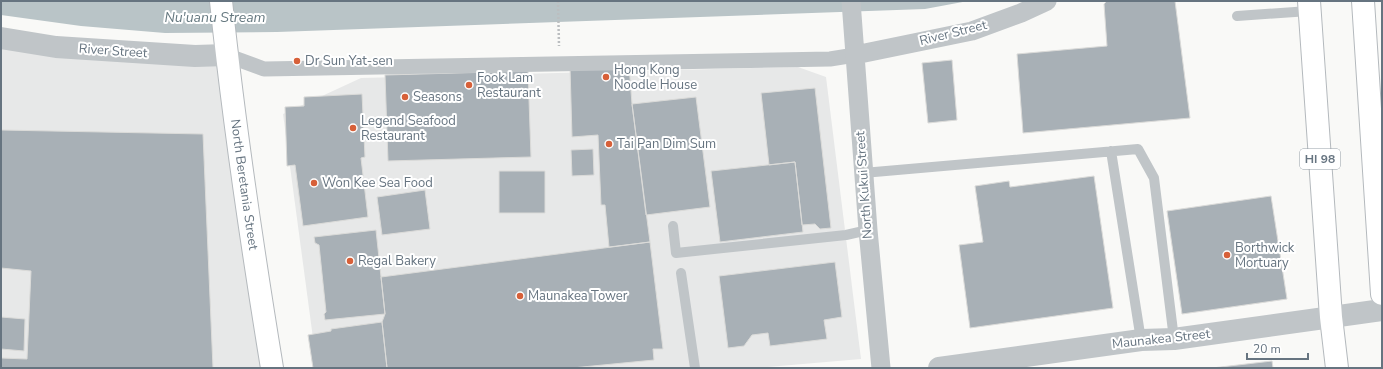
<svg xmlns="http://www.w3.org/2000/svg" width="1383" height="369" font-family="'Nunito Sans',sans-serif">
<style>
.built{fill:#e7e8e8}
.water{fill:#b9c4c7}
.building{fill:#a8b0b6;stroke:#dbdbd9}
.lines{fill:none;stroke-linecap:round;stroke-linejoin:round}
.primary-casing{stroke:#b4b9bd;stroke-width:24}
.path{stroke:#bbbec0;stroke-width:2.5;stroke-dasharray:2 2;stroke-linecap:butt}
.service{stroke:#c0c5c8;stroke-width:10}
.pedestrian{stroke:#c0c5c8;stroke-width:15}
.minor{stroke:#c0c5c8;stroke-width:19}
.tertiary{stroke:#c0c5c8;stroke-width:22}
.primary{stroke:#fff;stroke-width:22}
.poi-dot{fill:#d76039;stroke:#fff;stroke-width:1.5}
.labels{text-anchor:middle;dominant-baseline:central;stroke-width:4;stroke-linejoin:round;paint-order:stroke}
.shield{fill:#fff;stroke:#949ea6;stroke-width:1}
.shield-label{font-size:12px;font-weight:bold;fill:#667480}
.street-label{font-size:13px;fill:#667480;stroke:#fff}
.poi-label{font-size:13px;fill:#667480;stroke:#fff;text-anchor:start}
.water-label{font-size:14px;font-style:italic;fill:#667980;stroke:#fff}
</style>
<rect width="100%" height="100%" fill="#f9f9f7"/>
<path class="built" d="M1 38 226 55 271 368H1Z
M798 67 826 77 861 359 757 368H317L283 114 361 78Z"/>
<path class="water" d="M1 1H968L925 9 277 32 165 33 81 26 1 15Z"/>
<path class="building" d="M1107 1H1175L1190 118 1023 133 1017 54 1107 46 1104 4Z
M952 60 957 120 928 123 922 63Z
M629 65 632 104 650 242 609 247 605 205H601L598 135 572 137 570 67Z
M528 71 531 157 388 161 385 75Z
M815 88 831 228 820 229 815 224 802 225 795 162 769 165 761 93Z
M362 94 365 157 361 158 368 217 303 226 295 165 287 166 285 107 304 106V97Z
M696 97 710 207 646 215 632 104Z
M1 130 203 134 213 368H1V358L27 359 31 271 1 268Z
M593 149 594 175 572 176 571 150Z
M795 162 803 232 720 242 711 171Z
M499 171H545V213H499Z
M1094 176 1113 308 970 328 959 245 983 242 975 186 1009 181 1010 187Z
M425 190 430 229 382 235 377 197Z
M1271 196 1287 299 1182 314 1167 211Z
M376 230 385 314 325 320 324 314 326 312 319 245 315 243 314 237Z
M650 242 663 349H653L654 360 572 368H387L382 322 385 314 381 277Z
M835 262 842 317 824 320 827 339 770 346 768 333 752 335 744 346 728 348 719 276Z
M1 317 25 319 24 351 1 349Z
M382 322 387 368H313L308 335 331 331V329Z
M1272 361 1273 368H1212Z"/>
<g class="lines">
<defs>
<g id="primary">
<path id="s1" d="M221 1C234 124 252 246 272 368"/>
<path d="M1309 1 1331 317 1337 368"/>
<path d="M1363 1 1382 294"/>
</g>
</defs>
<use href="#primary" class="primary-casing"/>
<path class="path" d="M558 1 559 46"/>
<path class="service" d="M1237 16 1309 11
M1111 151 1141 340
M863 173 1138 149 1154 178 1174 339
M673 226 676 253 846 235 868 230
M681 273 695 368"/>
<path class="pedestrian" d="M226 55 264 69 830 59 855 55"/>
<path class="minor" d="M851 1 868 230 881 368
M855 55 972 31 1021 13 1047 1"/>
<path class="tertiary" d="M1 38 56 47 195 56 226 55
M939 368 1141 340 1174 339 1382 310"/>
<use href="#primary" class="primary"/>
</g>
<g class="poi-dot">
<circle cx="297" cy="61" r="4"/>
<circle cx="606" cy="77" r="4"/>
<circle cx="469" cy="85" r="4"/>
<circle cx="405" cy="97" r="4"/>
<circle cx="353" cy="128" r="4"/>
<circle cx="609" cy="144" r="4"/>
<circle cx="314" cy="183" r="4"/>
<circle cx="1227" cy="255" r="4"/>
<circle cx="350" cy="261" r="4"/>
<circle cx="520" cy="296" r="4"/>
</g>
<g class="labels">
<rect class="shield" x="1300" y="149" width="40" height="20" rx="3"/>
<g class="shield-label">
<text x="1320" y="159">HI 98</text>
</g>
<g class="street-label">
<text transform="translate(953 33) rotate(-14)">River Street</text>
<text transform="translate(113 51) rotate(4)">River Street</text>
<text stroke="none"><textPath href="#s1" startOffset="185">North Beretania Street</textPath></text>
<text transform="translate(864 185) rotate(-94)">North Kukui Street</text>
<text transform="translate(1161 339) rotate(-6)">Maunakea Street</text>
</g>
<g class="poi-label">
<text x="305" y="61">Dr Sun Yat-sen</text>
<text x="614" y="70">Hong Kong<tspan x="614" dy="15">Noodle House</tspan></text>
<text x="477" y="78">Fook Lam<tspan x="477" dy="15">Restaurant</tspan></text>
<text x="413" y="97">Seasons</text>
<text x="361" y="121">Legend Seafood<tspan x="361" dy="15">Restaurant</tspan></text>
<text x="617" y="144">Tai Pan Dim Sum</text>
<text x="322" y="183">Won Kee Sea Food</text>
<text x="1235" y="248">Borthwick<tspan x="1235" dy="15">Mortuary</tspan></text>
<text x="358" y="261">Regal Bakery</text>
<text x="528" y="296">Maunakea Tower</text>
</g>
<g class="water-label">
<text x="215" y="17">Nu'uanu Stream</text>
</g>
</g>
<rect width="1383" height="369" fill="none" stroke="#667480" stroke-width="4"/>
<path d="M1247 353v6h61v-6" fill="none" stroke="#667480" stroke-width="2"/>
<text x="1253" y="353" font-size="12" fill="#667480" stroke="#ffffff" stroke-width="3" paint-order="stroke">20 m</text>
</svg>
